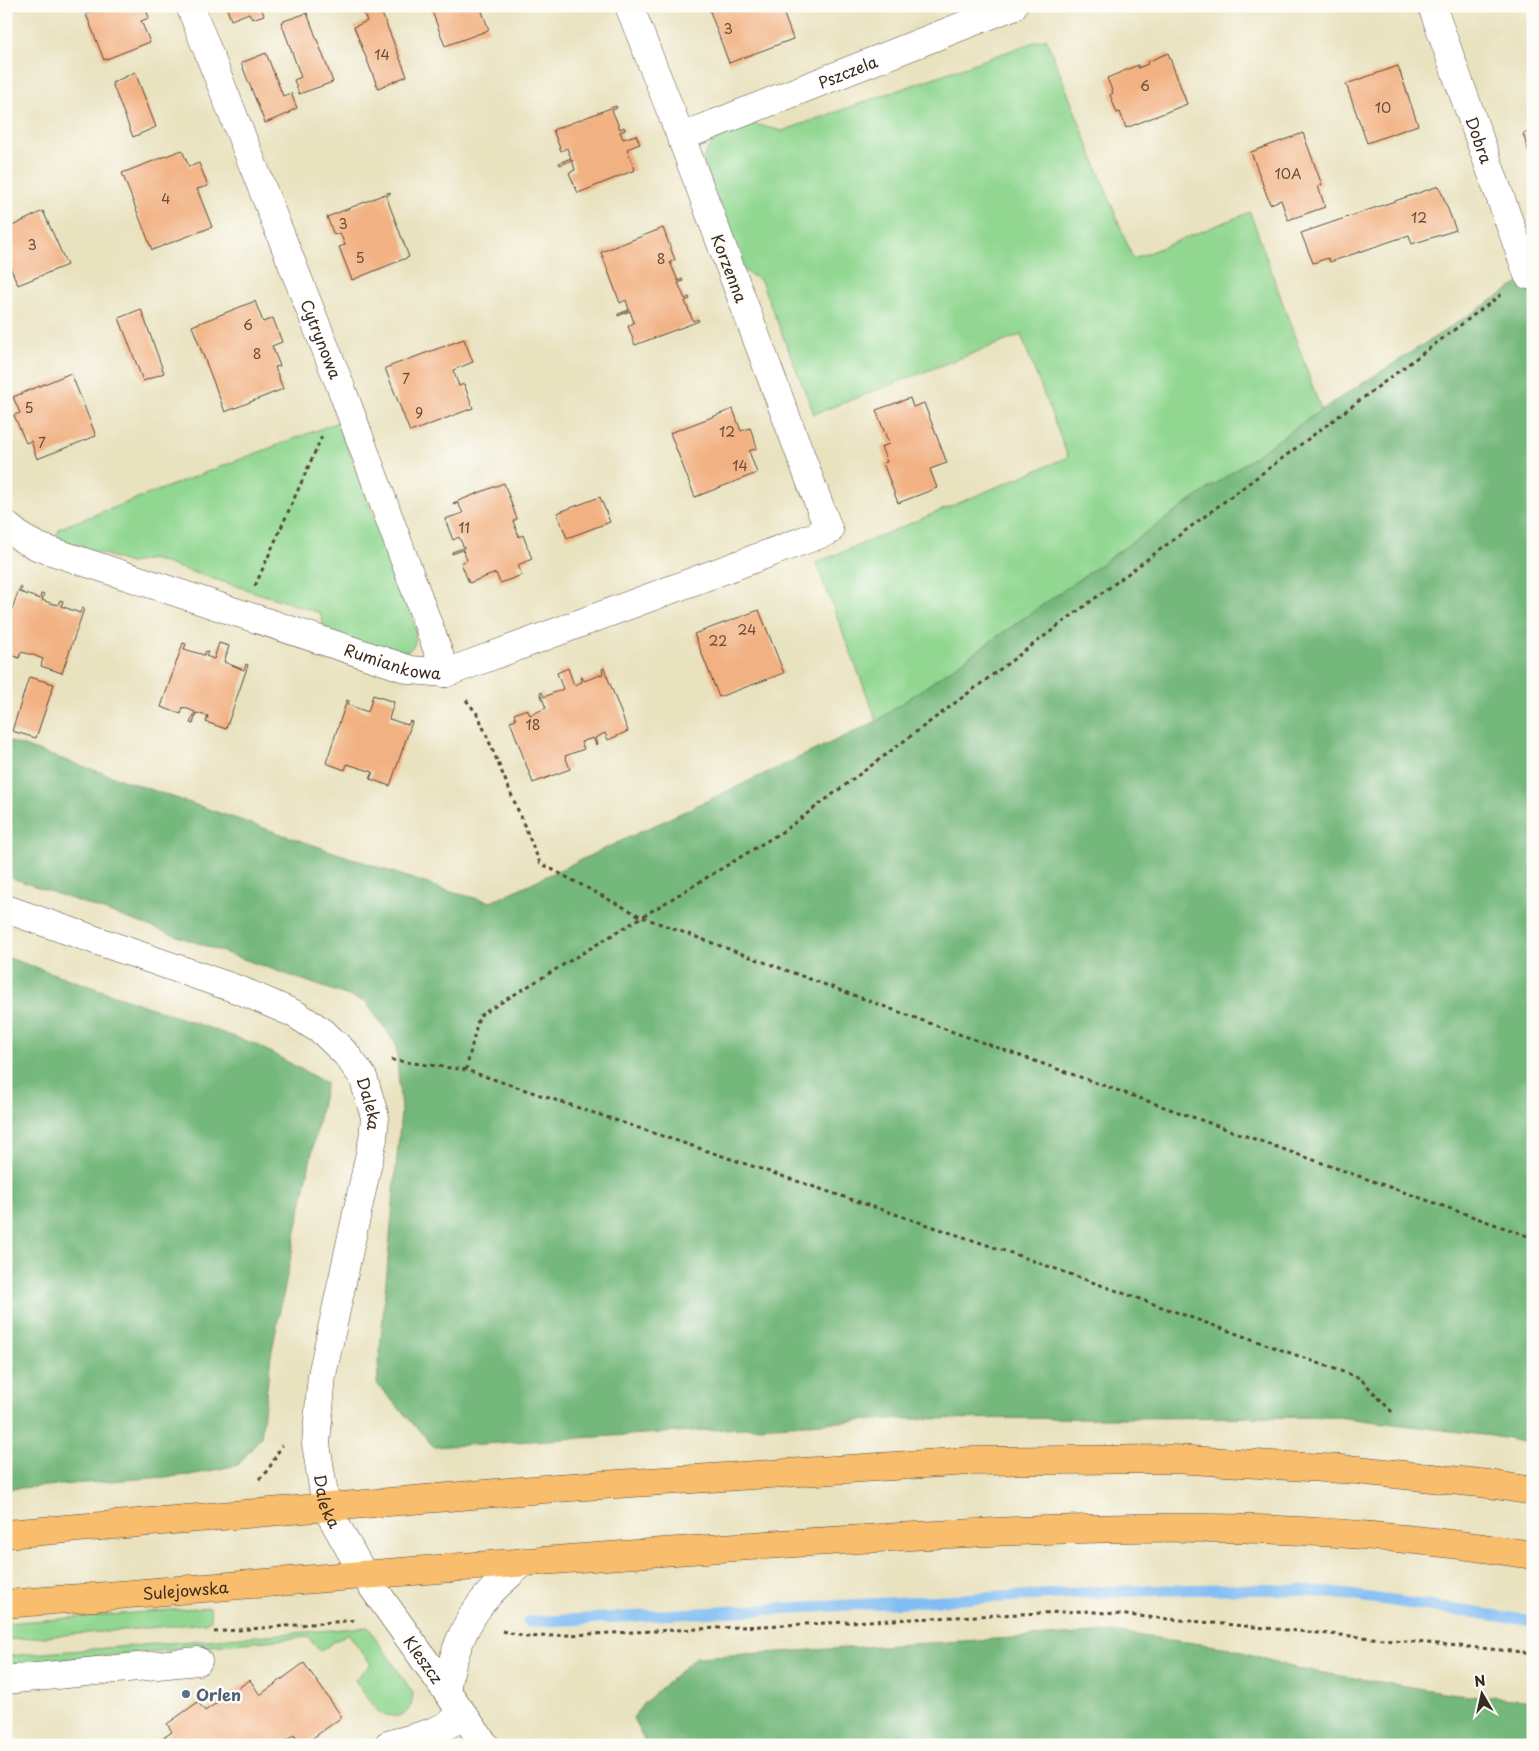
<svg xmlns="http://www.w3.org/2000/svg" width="1539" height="1751" font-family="'Playpen Sans',sans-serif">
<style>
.green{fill:#91d791;stroke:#668058}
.forest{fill:#74b87b;stroke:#58714c}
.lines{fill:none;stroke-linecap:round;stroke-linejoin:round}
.stream{stroke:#81bdf3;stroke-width:11}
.building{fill:#f2b182}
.minor-casing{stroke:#554636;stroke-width:29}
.major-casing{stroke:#554636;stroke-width:29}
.path{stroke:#554636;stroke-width:3;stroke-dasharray:4 4;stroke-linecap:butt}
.minor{stroke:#fff;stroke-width:28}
.major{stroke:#f9be6d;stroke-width:28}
.service-dot{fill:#5c6f8a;stroke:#fdfcf7;stroke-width:2}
.labels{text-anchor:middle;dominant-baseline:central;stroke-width:5;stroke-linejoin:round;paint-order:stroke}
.number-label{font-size:14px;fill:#694c37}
.street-label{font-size:16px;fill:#3b2a1e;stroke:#fdfcf7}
.service-label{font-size:16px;font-weight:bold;fill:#4e5e75;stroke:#fdfcf7;text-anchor:start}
</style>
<rect width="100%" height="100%" fill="#fdfcf7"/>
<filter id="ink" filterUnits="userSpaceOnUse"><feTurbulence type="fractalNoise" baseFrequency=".02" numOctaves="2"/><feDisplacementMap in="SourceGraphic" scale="10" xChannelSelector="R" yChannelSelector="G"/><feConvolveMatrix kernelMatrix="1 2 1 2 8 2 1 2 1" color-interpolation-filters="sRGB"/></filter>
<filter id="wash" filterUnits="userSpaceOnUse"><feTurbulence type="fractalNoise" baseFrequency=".0096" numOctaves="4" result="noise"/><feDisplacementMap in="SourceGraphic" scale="20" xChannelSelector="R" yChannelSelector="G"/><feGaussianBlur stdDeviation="1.12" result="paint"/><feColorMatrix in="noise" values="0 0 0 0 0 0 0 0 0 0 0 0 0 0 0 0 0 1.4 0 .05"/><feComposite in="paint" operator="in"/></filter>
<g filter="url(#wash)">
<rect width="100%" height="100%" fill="#e9e2bf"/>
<path class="green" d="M1046 38 1133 259 1250 212 1321 410 877 721 816 563 1068 457 1021 335 814 414 761 281 742 269 703 159 708 149 713 142 726 134 754 124 782 131Z
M338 422 414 622C418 640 417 652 395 654L326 632 320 613 152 559 130 563 55 538 60 528Z
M210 1607 211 1620 205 1623 6 1640V1623Z
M368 1627 413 1693C412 1706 408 1717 394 1716 390 1715 385 1715 382 1714 371 1707 363 1691 355 1680L371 1664 348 1633 320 1651 308 1637 6 1665V1656Z"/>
<path class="forest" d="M1533 274V1444L1492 1436 1337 1417 887 1419 434 1447 377 1384 401 1112 396 1044 366 1002 6 876V740L451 892 491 902 877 721 1321 410Z
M6 957 255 1044 326 1083 271 1355 261 1437 238 1465 190 1475 6 1489Z
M1112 1632 1230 1648 1298 1669 1449 1693 1533 1701V1745H647L633 1718 643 1704 696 1657Z"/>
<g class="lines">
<path class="stream" d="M528 1622 1096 1592 1212 1589 1300 1590 1350 1595 1533 1621"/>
</g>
<g id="blocks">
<path class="building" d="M106 6H136L137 9 145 6 149 18 141 21 150 42 104 60 86 14Z
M226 6H265L261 8 264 15 252 19 249 13 231 20Z
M372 6H379L407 76 378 88 354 27 367 21 362 10Z
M430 6H480L489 30 445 46Z
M708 6H781L793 39 729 63Z
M307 13 333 82 299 94 294 80 301 77 281 22Z
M266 53 283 96 291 93 297 108 289 112 290 113 265 123 241 63Z
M1168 53 1187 104 1126 128 1120 112 1117 113 1110 95 1113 93 1107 78 1138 65V68L1148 64 1147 62Z
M1398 66 1418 125 1367 143 1346 84Z
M135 72 156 127 133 137 112 83Z
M616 106 617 108 612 110 620 129 624 127 625 130 620 132 623 139 636 135 640 144 627 149 635 170 578 193 569 173 575 170 572 160 560 165 559 163 571 158 567 148 561 151 553 130Z
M1533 130V161H1532L1523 134Z
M1303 133 1322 185 1318 186 1325 207 1288 220 1281 200 1270 204 1251 152Z
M182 150 189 167 199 163 208 186 197 189 212 227 152 250 122 173Z
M1439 186 1456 230 1412 244 1409 235 1330 262 1328 258 1313 263 1301 233Z
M390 192V194L386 196 409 257 352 280 339 247 345 245 340 233 334 235 327 217Z
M43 211 67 265 18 285 6 258V229Z
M663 228 675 260 670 262 678 281 682 279 683 281 678 283 685 299 689 297 690 299 685 301 693 321 698 319 699 321 635 345 628 326 634 323 630 311 618 316V314L629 310 626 300 620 303 601 252Z
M255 301 263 322 273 318 282 342 272 346 280 366 275 367 283 389 225 412 192 326Z
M141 309 164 373 143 381 119 318Z
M464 339 473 362 453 370 459 386 464 384 473 408 410 432 385 368Z
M71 373 96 436 37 459 31 441 26 443 14 415 20 413 13 397Z
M910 398 913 407 924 403 947 463 930 469 937 488 898 503 883 463 887 462 881 447 889 444 876 410Z
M733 409 741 431 750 428 754 438 757 448 749 451 757 473 695 497 670 433Z
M504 483 517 519 513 521 519 537 523 535 532 559 518 565 522 575 500 583 496 573 469 583 461 563 467 560 463 550 452 554V552L464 548 459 537 453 540 445 519 463 513 458 503 454 505 453 503Z
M600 497 610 522 567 538 557 513Z
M20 587 22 588 20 592 40 599 41 594 44 595 42 600 50 603 58 605 60 600 63 601 61 606 80 613 82 608 84 609 62 673 41 666 43 659 33 655 21 652 19 658 6 653V626Z
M759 610 784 673 719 697 694 634Z
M183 643 186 644 184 649 204 655 206 651 208 652 206 656 214 659 219 643 229 646 224 662 244 670 246 664 248 665 226 729 206 722 208 716 196 713 193 724 190 723 195 712 183 707 181 714 161 707Z
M568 668 574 685 582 682 580 677H582L584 681 603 674 602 669 604 668 628 731 608 740 605 733 595 738 597 745H596L593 738 581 742 584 749 565 756 570 769 533 783 510 721 516 719 514 714 527 709 530 715 546 708 540 693 542 692 544 697 563 689 557 673Z
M29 677 54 684 36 738 12 731Z
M373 695 394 702 389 719 408 725 410 721 412 722 390 786 370 779 373 772 347 764 345 770 326 763 347 700 349 701 348 705 368 712Z
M304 1663 342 1717 303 1745H301L294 1735 280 1745H153L172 1732 167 1724 198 1702 205 1711 250 1680 260 1695Z"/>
</g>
</g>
<g filter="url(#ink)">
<use href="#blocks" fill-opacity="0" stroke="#554636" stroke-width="1"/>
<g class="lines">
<defs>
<g id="minor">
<path id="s1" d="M190 6 342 390 446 673"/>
<path id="s2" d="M1432 6 1528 275"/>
<path id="s3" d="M681 137 1013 6"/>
<path id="s4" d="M6 525 23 539 39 547 411 670 446 673 829 531 681 137 629 6"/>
<path id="s5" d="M6 909 242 991 295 1014 323 1032 346 1054 363 1077 375 1117 373 1139 322 1375 316 1444 326 1507 364 1575 485 1745"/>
<path d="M6 1680 198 1661"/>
<path d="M446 1689C453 1654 464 1621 489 1594 499 1583 512 1573 523 1562"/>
<path d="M388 1745C416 1737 439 1733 463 1715"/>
</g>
<g id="major">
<path d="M6 1534 556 1488 970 1461 1173 1459 1357 1470 1489 1484 1533 1491"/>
<path id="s6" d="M6 1604C264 1584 522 1560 781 1544 924 1535 1067 1526 1211 1528 1318 1529 1427 1539 1533 1555"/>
</g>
</defs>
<use href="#minor" class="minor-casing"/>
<use href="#major" class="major-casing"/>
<path class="path" d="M255 586 323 434
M466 700 478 715 540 863 642 917 956 1033 1533 1238
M391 1060 466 1070 1014 1254 1360 1378 1393 1413
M466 1070 479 1016 785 830 1502 294
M259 1479 267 1472 282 1445
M502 1631 526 1637 1084 1611 1533 1653
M214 1632 357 1620"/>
<use href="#minor" class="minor"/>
<use href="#major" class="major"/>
</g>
</g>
<circle class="service-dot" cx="186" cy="1694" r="5"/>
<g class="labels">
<g class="number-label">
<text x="728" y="28">3</text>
<text x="382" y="54">14</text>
<text x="1145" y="85">6</text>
<text x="1383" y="107">10</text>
<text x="1288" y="173">10A</text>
<text x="166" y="198">4</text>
<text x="1419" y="217">12</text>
<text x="343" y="223">3</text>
<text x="32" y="244">3</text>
<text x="360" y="257">5</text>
<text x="661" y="258">8</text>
<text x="248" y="324">6</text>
<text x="257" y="353">8</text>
<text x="406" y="378">7</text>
<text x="29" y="407">5</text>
<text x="419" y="412">9</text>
<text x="727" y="431">12</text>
<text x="42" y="442">7</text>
<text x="740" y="465">14</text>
<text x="464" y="527">11</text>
<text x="747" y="629">24</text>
<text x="718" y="640">22</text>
<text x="533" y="724">18</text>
</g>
<g class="street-label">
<text stroke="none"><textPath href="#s3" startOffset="179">Pszczela</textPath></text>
<text stroke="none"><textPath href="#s2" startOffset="142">Dobra</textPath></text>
<text transform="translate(730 268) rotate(69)">Korzenna</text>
<text stroke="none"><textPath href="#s1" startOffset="358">Cytrynowa</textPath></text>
<text stroke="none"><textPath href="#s4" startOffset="412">Rumiankowa</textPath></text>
<text stroke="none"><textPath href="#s5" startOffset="429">Daleka</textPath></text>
<text stroke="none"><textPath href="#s5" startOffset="834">Daleka</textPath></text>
<text stroke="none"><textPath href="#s6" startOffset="180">Sulejowska</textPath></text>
<text stroke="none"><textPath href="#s5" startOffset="1021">Kleszcz</textPath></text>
</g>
<g class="service-label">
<text x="196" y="1694">Orlen</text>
</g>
</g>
<rect width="1539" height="1751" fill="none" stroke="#fdfcf7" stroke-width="25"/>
<g transform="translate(1482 1694) rotate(351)" stroke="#fdfcf7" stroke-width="4" paint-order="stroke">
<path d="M0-4L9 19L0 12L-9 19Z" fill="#3b2a1e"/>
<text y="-8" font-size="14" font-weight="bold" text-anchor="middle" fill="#3b2a1e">N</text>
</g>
</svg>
